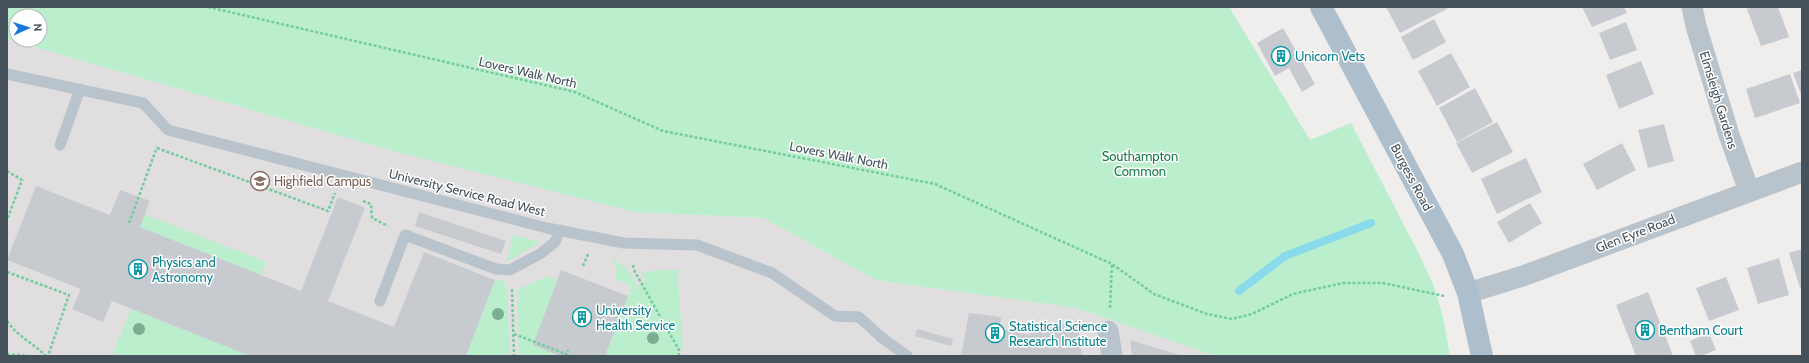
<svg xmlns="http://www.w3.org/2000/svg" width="1809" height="363" font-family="Cabin,sans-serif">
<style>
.education{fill:#e1dee0}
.green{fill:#bbeecd;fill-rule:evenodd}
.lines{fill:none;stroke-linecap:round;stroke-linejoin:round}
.stream{stroke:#89dbeb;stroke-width:8}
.building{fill:#c7cbd0}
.path{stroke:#74cc9d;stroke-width:2.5;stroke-dasharray:3 2;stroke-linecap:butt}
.service{stroke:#b9c3cb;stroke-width:11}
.minor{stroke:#b9c3cb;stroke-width:21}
.primary{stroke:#adbecc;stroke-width:22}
.tree{fill:#79ae91}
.labels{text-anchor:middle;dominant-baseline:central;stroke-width:3;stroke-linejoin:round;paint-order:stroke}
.culture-label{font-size:13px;fill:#0d838f;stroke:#fff;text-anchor:start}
.street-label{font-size:13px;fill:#46525b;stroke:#fff}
.park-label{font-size:13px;fill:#177b45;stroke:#fff}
.education-label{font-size:13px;fill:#785e54;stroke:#fff;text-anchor:start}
</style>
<rect width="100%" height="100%" fill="#f0eded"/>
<path class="education" d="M7 39 393 151 635 212 764 218 876 280 1076 308 1216 356H7Z"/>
<path class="green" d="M7 7H1229L1310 140 1351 123 1418 252 1433 284 1443 317 1450 356H1216L1076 308 876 280 764 218 635 212 393 151 7 39ZM16 16H40V40H16Z
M144 214 266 262 261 275 140 227Z
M513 235 540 242 507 262Z
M611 259C625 264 632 274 638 287L646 281 641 272 677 269 683 346 675 356H605L632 286 615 279 617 269Z
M548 276 558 280 536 338 554 346 550 356H519L517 290Z
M495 280H503L507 291 510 356H466Z
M131 309 144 314 250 356H112Z"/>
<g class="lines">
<path class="stream" d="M1239 291 1285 256 1371 223"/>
</g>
<path class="building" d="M1386 7H1446L1447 9 1400 33Z
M1582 7H1624L1627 13 1592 27Z
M1753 7H1778L1789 37 1761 46 1747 9Z
M1434 19 1446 42 1413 60 1401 37Z
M1626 22 1637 50 1610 60 1599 33Z
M1283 28 1315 84 1302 92 1289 68 1275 76 1257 43Z
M1451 53 1470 87 1437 106 1418 71Z
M1641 61 1654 94 1619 109 1606 75Z
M1802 70V97L1793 73Z
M1790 74 1800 103 1755 118 1746 89Z
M1475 88 1493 122 1457 142 1439 108Z
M1497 122 1513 152 1472 173 1456 143Z
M1664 124 1674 161 1648 168 1638 130Z
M1622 143 1636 170 1597 190 1583 164Z
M1526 158 1542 192 1497 214 1481 179Z
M36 186 110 215 120 190 150 201 140 227 301 291 338 197 365 208 328 301 394 327 424 252 495 280 466 356H250L112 301 103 322 72 309 81 289 7 260Z
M1530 203 1542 223 1509 243 1497 222Z
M419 212 506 241 501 254 415 226Z
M1802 249V288H1800L1789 253Z
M1779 258 1789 295 1758 304 1747 268Z
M561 270 628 296 605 356H560L533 345Z
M1726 277 1739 310 1709 321 1696 288Z
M1648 292 1673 356H1636L1616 305Z
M969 313 1001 317 1000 325 1002 326V329L1030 335 1031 332 1036 331 1037 329 1077 322 1082 356H961Z
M917 329 953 339 951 346 915 336Z
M1709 333 1716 350 1701 356H1696L1690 341Z
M1130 340 1183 356H1132Z"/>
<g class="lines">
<path class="path" d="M208 7 575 92 663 131 935 184 1112 264 1154 294 1207 314 1232 319 1252 314 1293 294 1343 283H1383L1444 296
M157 148 328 211 335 193
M7 171 22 180 7 220
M363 201 371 204 372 218 388 226
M129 223 157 147
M633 265 634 270 679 350V356
M583 266 588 254
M7 272 69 295 48 356
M512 289 514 356
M1110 308 1112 264
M7 321C17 336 33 343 46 356
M514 334 571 356
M7 354 31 356
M565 356 568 350"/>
<path class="service" d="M7 74 143 103 168 130 547 228 624 243 697 245 772 273 835 316 859 317 881 337 907 356
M60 145 80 89
M380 301 405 235 496 269 510 270 540 254 555 242 560 230"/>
<path class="minor" d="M1692 7 1696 26 1729 135 1749 191
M1468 293 1523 276 1802 172
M1108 331 1112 356"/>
<path class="primary" d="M1321 7 1453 254 1468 293 1482 356"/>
</g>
<g class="tree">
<circle cx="498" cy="314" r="6"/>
<circle cx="139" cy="329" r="6"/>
<circle cx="653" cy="338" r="6"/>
</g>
<defs>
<symbol id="building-ring" viewBox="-11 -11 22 22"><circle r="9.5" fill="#fff" stroke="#0f9aa8" stroke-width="1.5"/><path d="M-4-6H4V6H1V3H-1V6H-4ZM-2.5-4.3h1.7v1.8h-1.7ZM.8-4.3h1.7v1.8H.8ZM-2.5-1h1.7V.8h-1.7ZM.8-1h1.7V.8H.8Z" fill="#0f9aa8"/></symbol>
<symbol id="university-ring" viewBox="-11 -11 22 22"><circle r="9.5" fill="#fff" stroke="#8d6e63" stroke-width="1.5"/><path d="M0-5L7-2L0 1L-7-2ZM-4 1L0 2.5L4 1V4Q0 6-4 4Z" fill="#8d6e63"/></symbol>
</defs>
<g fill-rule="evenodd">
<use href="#building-ring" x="1270" y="45" width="22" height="22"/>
<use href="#university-ring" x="249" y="170" width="22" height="22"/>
<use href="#building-ring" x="127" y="258" width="22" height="22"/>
<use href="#building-ring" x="571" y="306" width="22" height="22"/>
<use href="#building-ring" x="1634" y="319" width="22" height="22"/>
<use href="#building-ring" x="984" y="322" width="22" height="22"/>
</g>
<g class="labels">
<g class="culture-label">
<text x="1295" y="56">Unicorn Vets</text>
<text x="152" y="262">Physics and<tspan x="152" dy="15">Astronomy</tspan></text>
<text x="596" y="310">University<tspan x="596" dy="15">Health Service</tspan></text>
<text x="1009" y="326">Statistical Science<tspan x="1009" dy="15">Research Institute</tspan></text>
<text x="1659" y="330">Bentham Court</text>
</g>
<g class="street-label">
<text transform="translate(528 72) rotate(13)">Lovers Walk North</text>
<text transform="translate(1719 100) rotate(73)">Elmsleigh Gardens</text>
<text transform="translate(839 155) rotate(11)">Lovers Walk North</text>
<text transform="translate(1412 177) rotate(62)">Burgess Road</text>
<text transform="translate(467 192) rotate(14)">University Service Road West</text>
<text transform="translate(1635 233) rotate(-21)">Glen Eyre Road</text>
</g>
<g class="park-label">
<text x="1140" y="156">Southampton<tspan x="1140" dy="15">Common</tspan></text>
</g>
<g class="education-label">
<text x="274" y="181">Highfield Campus</text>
</g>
</g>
<rect width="1809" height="363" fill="none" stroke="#46525b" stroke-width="16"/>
<g transform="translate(28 28) rotate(87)"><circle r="19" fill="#ffffff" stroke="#b5babd"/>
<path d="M0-3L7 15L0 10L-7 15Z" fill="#1a78dd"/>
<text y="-6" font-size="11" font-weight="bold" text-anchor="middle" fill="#46525b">N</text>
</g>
</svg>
